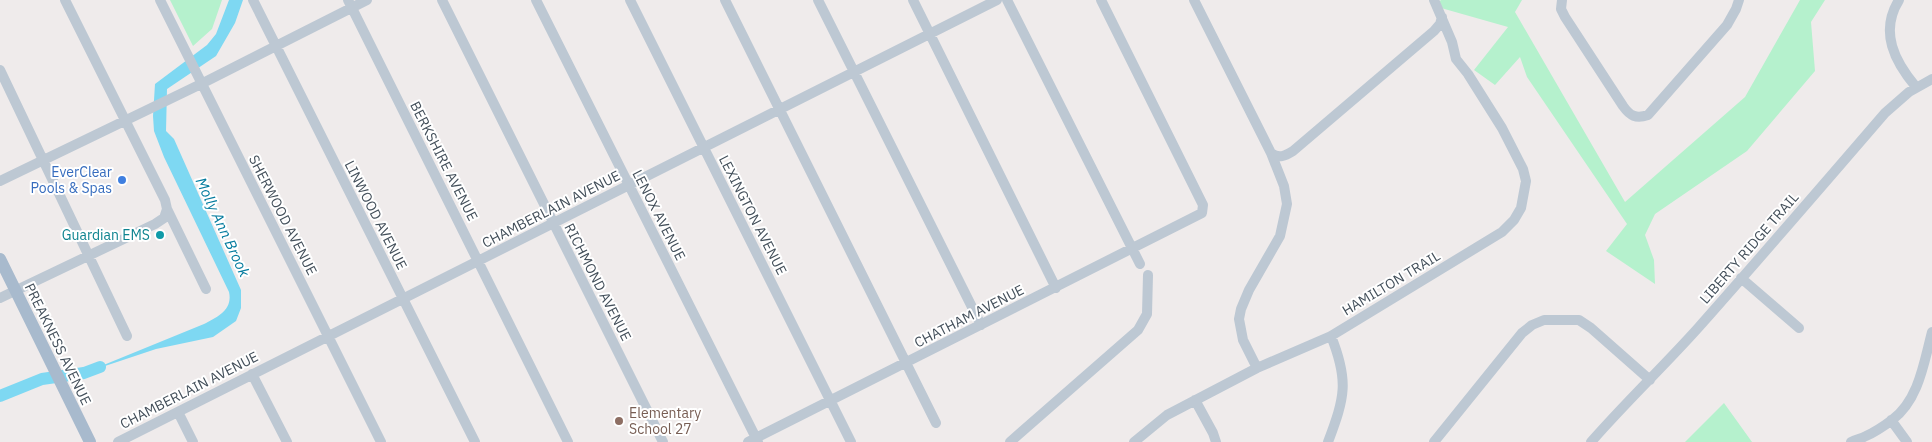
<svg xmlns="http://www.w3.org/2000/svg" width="1932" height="442" font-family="'IBM Plex Sans',sans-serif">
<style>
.green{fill:#b5f1cd}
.water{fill:#7ed8f2}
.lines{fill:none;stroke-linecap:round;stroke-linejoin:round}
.river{stroke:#7ed8f2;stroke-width:12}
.minor{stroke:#bdc8d3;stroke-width:10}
.major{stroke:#a8bacd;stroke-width:12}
.shop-dot{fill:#3f7fe0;stroke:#fff;stroke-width:2}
.culture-dot{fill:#0f9aa8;stroke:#fff;stroke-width:2}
.education-dot{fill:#8d6e63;stroke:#fff;stroke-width:2}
.labels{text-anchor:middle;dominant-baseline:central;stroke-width:4;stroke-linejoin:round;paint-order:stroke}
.street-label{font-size:14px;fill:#434f5a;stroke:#fff}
.shop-label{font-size:14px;fill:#366cbe;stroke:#fff;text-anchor:end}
.culture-label{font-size:14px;fill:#0d838f;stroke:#fff;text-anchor:end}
.education-label{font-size:14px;fill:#785e54;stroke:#fff;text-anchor:start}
.water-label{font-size:15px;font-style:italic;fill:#047b9e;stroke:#fff}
</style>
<rect width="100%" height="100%" fill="#efebeb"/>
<path class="green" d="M170 0H222L212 29 193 46Z
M1441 0H1522L1515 12 1625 202 1745 97 1800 0H1825L1811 22 1815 71 1747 151 1655 214 1645 235 1654 260 1655 284 1606 251 1627 224 1527 77 1520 57 1495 85 1474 70 1508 27 1434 6Z
M1724 403 1752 442H1685Z"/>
<path class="water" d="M229 0H243L235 23 216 56 167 89 166 131 174 139 241 290V308L236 321 213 337 156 349 84 373 204 324C217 317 233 310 229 292L164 157 154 131 153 116 155 84 207 45 216 34Z"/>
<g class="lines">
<path class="river" d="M0 396 42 379 84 373 100 367"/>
<path class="minor" d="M65 0 165 200 167 209 206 289
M160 0 381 442
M253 0 475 442
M348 0 568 442
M442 0 663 442
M536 0 758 442
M630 0 851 442
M725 0 936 423
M818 0 981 325
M913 0 1056 288
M1007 0 1140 264
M1194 0 1271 153 1284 186 1287 204 1280 236 1249 290 1241 309 1239 319 1243 340 1257 368
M1562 0 1561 9 1565 17 1623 106C1630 116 1636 119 1648 115L1727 25 1736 9 1739 0
M1899 0C1879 32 1895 62 1916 87
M0 70 127 336
M1271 153C1279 159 1285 156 1293 151L1434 31 1440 24 1442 17
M0 181 201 84 367 0
M1741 278 1799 328
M0 298 155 224 164 218 167 209
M252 374 287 442
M1195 400 1213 433 1216 442
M178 412 193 442
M1891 420 1907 442
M118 442 997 0
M748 442 1202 213 1203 205 1101 0
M1010 442 1138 330 1147 314 1148 275
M1134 442 1167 415 1257 368 1331 336 1502 232 1514 220 1521 208 1526 181 1523 169 1502 128 1468 74 1456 59 1452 42 1434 0
M1328 442C1345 397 1349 381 1331 336
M1434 442 1522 333 1532 325 1544 320H1579L1591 328 1650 380
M1591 442C1625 403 1663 367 1698 328 1761 257 1823 185 1885 113L1909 92 1932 79
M1851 442C1856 439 1861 439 1866 436 1875 432 1884 426 1892 420 1919 400 1924 362 1932 332"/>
<path class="major" d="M0 259 90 442"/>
</g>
<circle class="shop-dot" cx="122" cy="180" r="5"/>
<circle class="culture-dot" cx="160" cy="235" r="5"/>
<circle class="education-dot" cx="619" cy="421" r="5"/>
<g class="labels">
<g class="street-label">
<text transform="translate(444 161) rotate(63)">BERKSHIRE AVENUE</text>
<text transform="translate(551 209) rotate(-27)">CHAMBERLAIN AVENUE</text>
<text transform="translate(283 215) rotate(63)">SHERWOOD AVENUE</text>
<text transform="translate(376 215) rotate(63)">LINWOOD AVENUE</text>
<text transform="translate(659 215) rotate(63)">LENOX AVENUE</text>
<text transform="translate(753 215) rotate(63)">LEXINGTON AVENUE</text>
<text transform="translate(1749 248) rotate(-49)">LIBERTY RIDGE TRAIL</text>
<text transform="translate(598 282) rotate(63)">RICHMOND AVENUE</text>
<text transform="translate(1391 283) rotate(-31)">HAMILTON TRAIL</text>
<text transform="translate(969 316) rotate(-27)">CHATHAM AVENUE</text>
<text transform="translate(58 344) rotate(64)">PREAKNESS AVENUE</text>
<text transform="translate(189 390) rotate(-27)">CHAMBERLAIN AVENUE</text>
</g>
<g class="shop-label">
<text x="112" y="172">EverClear<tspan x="112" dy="16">Pools &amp; Spas</tspan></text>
</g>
<g class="culture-label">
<text x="150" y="235">Guardian EMS</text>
</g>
<g class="education-label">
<text x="629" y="413">Elementary<tspan x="629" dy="16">School 27</tspan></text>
</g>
<g class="water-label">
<text transform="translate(223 227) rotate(65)">Molly Ann Brook</text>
</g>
</g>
</svg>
